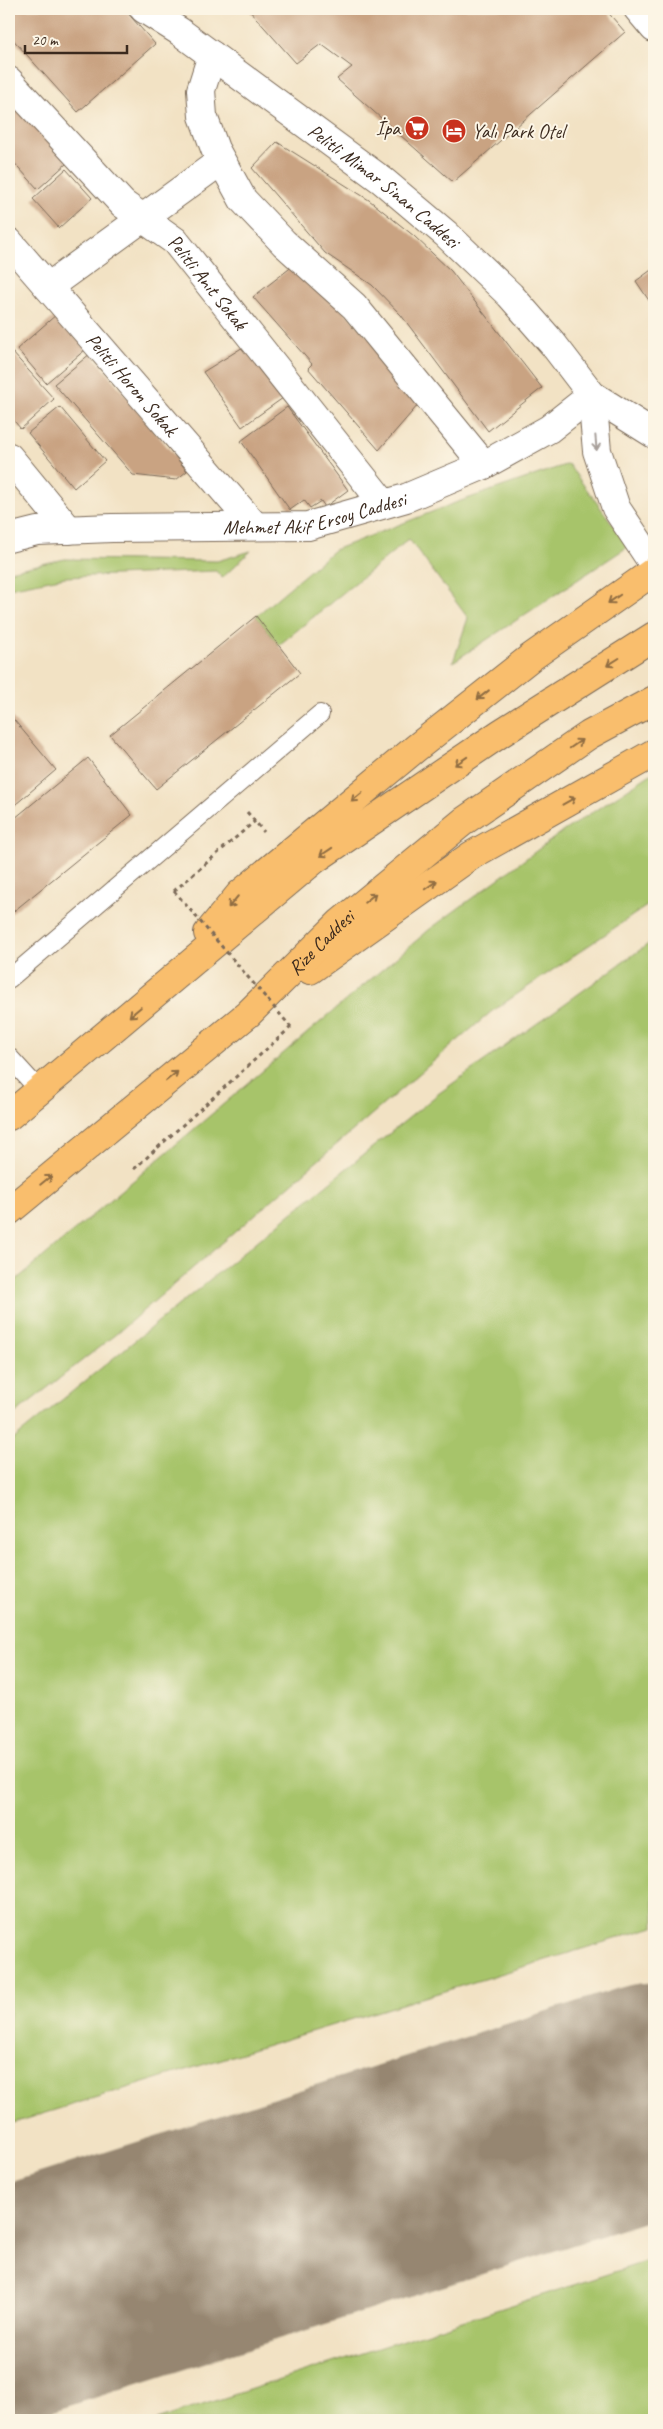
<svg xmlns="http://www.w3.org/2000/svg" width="663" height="2429" font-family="Caveat,sans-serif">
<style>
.green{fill:#a7c46b;stroke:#717744}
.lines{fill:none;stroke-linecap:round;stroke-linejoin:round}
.runway{stroke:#968671;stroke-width:231}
.building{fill:#c9a382}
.service-casing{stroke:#7b6a58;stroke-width:20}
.minor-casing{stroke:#7b6a58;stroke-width:30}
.tertiary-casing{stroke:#7b6a58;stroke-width:30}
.trunk-casing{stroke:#7b6a58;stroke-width:30}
.path{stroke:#7b6a58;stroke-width:3;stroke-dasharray:4 4;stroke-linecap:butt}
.service{stroke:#fff;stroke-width:18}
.minor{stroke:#fff;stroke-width:28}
.tertiary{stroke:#fff;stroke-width:28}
.trunk{stroke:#f9be6d;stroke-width:28}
.path-bridge{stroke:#7b6a58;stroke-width:3;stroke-dasharray:4 4;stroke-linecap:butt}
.oneway{stroke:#a79f9a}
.oneway2{stroke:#906d42}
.labels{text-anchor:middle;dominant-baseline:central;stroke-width:4;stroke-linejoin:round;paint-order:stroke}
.poi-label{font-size:20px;fill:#3b2a1e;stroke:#fcf5e5;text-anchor:end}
.street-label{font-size:20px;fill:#3b2a1e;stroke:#fcf5e5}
</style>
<rect width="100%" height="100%" fill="#fcf5e5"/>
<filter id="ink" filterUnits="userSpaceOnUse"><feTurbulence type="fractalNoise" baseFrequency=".02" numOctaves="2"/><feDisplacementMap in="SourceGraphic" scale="10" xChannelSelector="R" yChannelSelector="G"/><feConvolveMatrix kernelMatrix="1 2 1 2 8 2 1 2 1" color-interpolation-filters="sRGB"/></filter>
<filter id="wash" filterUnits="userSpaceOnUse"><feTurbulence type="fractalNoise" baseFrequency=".0096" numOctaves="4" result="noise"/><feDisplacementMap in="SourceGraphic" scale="20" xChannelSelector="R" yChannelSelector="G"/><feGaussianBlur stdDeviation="1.12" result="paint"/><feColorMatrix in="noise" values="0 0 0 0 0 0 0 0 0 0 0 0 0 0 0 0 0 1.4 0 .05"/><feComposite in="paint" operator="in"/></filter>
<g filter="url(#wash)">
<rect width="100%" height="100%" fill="#f2e2c4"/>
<path class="green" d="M568 464 629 546 453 662 468 618 409 539 279 645 256 616 334 550 455 503Z
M251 551 222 578 216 571 65 577 9 588V571L65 559 217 561Z
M654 772V901L491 1012 116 1334 9 1418V1286L430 929 562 832Z
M654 940V1927L9 2124V1443L438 1094Z
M654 2259V2420H156Z"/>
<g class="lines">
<path class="runway" d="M9 2304 654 2098"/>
</g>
<g id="blocks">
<path class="building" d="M9 9H124L155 44 78 112 9 35Z
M248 9H605L625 32 453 182 337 79 352 67 321 44 296 63Z
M23 97 76 155 38 189 9 157V110Z
M277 142 369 200 414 236 451 271 542 388 488 431 401 315 372 285 325 253 252 168Z
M66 169 92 198 59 228 33 199Z
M298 262 425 397 379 450 308 368 312 364 253 297Z
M654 268V308L636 281Z
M57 314 86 349 46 383 17 349Z
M248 344 290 393 242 427 203 372Z
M12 352 54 399 21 429 9 415V354Z
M91 353 187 471 176 480 133 475 54 384Z
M60 407 105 461 74 488 28 433Z
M287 407 348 490 325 507 321 501 310 508 304 500 290 510 241 441Z
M256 616 300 673 156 789 110 735Z
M9 714 56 770 9 810Z
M88 758 132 815 9 915V823Z"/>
</g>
</g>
<g filter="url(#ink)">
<use href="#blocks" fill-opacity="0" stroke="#7b6a58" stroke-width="1"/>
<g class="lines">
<defs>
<path id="service" d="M9 979 320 714
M9 1057 40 1091"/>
<g id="minor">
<path d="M638 9 654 28"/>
<path d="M212 55 201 90 203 116 215 149 243 200 284 243 354 306 484 465"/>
<path id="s1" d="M9 81 123 204 175 241 384 504"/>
<path id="s2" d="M9 242 254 525"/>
<path d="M48 287 221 161"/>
<path d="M9 457 69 530"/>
</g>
<g id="tertiary">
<path id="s3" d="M144 9 179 31 383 181 446 234 510 295 553 344 592 395 654 434"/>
<path d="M592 395 597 451 616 508 654 565"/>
<path id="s4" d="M9 538 37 531 112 528 308 526 406 498 484 465 549 429 592 395"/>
</g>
<g id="trunk">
<path d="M208 933 240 894 416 748 530 658 654 571"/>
<path d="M310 970 472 855 654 753"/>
<path d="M9 1116 314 860 501 733 654 636"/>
<path id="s5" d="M9 1211 248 1014 341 922 464 821 589 735 654 700"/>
</g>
</defs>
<use href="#service" class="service-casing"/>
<use href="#minor" class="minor-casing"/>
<use href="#tertiary" class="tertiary-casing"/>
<use href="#trunk" class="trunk-casing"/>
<path class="path" d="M247 812 264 832
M174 891 255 821
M134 1169 291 1027"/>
<use href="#service" class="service"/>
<use href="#minor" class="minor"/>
<use href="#tertiary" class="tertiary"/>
<use href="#trunk" class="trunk"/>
<path class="path-bridge" d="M174 891 291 1027"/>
</g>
<defs><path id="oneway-shaft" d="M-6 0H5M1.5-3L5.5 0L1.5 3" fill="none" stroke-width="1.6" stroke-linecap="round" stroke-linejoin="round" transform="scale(1.25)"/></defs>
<use class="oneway" href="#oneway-shaft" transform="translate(596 443) rotate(85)"/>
<g class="oneway2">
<use href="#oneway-shaft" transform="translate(614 599) rotate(145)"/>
<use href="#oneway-shaft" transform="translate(613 662) rotate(148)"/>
<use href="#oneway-shaft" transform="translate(483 695) rotate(142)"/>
<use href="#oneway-shaft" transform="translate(576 744) rotate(-35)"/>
<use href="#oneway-shaft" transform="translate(461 761) rotate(146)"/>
<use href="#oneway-shaft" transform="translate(357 797) rotate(140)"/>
<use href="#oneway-shaft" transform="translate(569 801) rotate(-29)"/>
<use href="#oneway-shaft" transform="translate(326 852) rotate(146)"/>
<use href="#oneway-shaft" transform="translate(431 885) rotate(-35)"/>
<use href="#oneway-shaft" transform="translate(370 898) rotate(-39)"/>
<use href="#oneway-shaft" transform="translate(233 902) rotate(130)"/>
<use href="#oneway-shaft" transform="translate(135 1012) rotate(140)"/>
<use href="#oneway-shaft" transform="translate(172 1076) rotate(-39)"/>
<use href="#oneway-shaft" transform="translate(46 1180) rotate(-39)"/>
</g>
</g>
<defs>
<symbol id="supermarket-disc" viewBox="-11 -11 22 22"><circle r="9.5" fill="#c8321e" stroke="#fcf5e5"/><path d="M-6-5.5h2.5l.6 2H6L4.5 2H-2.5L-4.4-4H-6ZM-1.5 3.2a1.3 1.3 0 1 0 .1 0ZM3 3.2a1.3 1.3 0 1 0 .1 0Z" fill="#fff"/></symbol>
<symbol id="hotel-disc" viewBox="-11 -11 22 22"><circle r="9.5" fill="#c8321e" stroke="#fcf5e5"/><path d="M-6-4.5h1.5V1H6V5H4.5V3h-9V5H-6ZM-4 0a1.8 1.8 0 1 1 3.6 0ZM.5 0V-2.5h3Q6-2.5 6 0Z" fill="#fff"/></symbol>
</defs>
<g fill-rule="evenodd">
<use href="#supermarket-disc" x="403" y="114" width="28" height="28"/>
<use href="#hotel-disc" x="440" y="117" width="28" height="28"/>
</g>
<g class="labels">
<g class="poi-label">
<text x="400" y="128">İpa</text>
<text x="472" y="131" text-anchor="start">Yalı Park Otel</text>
</g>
<g class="street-label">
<text stroke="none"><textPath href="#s3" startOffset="298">Pelitli Mimar Sinan Caddesi</textPath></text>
<text stroke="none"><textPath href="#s1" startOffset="284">Pelitli Anıt Sokak</textPath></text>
<text stroke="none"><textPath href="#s2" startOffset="188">Pelitli Horon Sokak</textPath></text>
<text stroke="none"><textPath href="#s4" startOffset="308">Mehmet Akif Ersoy Caddesi</textPath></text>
<text stroke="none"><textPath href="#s5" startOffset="412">Rize Caddesi</textPath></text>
</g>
</g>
<rect width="663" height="2429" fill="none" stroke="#fcf5e5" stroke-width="30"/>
<path d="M25 45v8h102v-8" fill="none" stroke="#3b2a1e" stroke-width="2.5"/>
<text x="32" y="45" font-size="15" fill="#3b2a1e" stroke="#fcf5e5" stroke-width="4" paint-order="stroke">20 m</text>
</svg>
